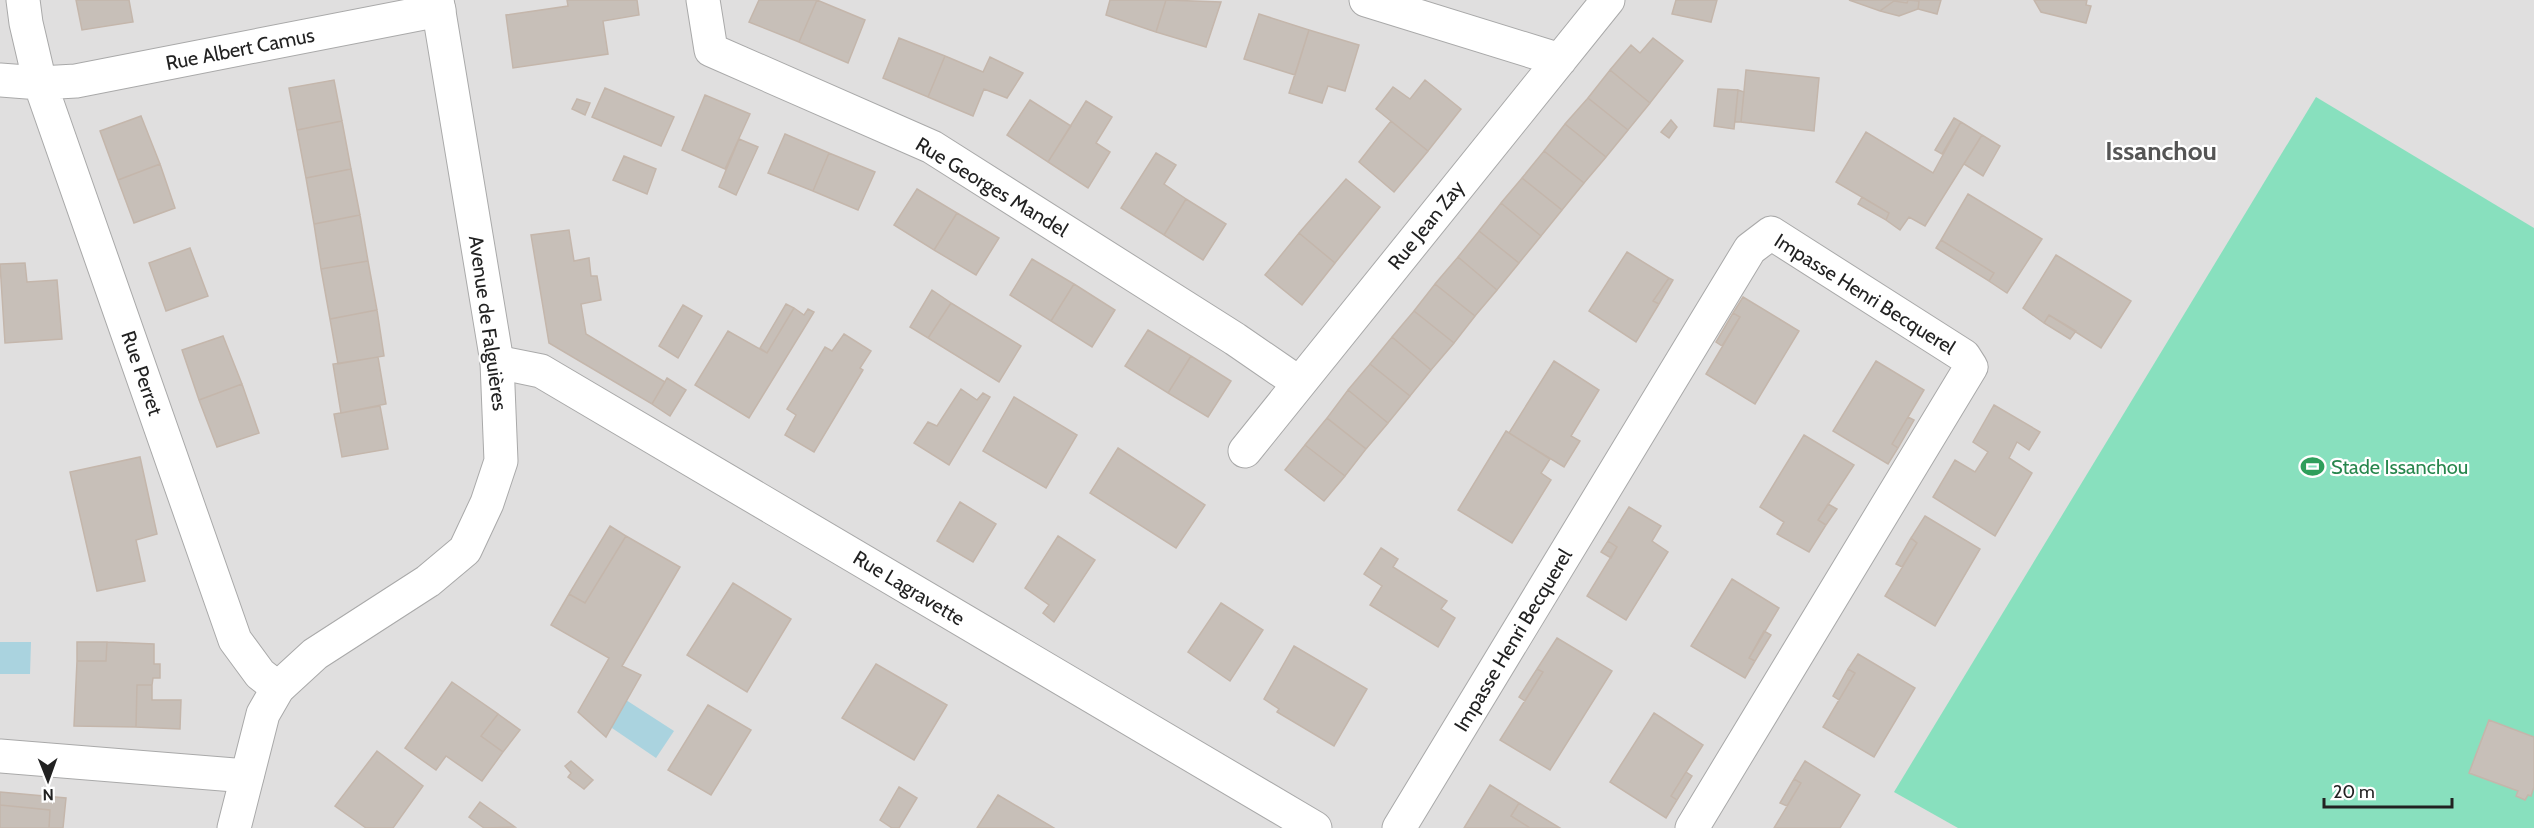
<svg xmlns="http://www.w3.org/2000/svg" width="2534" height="828" font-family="Cabin,sans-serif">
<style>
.residential{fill:#e0dfdf}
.pitch{fill:#88e0be}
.water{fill:#aad3df}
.building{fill:#c7bfb8;stroke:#c4b6ab;stroke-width:1.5}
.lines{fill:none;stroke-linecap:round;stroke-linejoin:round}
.minor-casing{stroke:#a9a9a9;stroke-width:35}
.tertiary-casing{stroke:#a9a9a9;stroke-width:35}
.minor{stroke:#fff;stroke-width:33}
.tertiary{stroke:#fff;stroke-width:33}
.labels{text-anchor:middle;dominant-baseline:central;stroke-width:4.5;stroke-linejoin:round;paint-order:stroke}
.street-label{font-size:20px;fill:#222;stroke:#fff}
.leisure-label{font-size:20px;fill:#27864d;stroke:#fff;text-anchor:start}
.district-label{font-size:26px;font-weight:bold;fill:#555;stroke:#fff}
</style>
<rect width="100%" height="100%" fill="#f2efe9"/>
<path class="residential" d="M0 0H2534V828H0Z"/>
<path class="pitch" d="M2316 97 2534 228V828H1958L1894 792Z"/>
<path class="water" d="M0 642H31L30 674H0Z
M626 700 674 731 656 758 609 726Z"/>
<path class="building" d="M76 0H129L133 22 82 30Z
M567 0H637L639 15 603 21 608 54 513 68 506 15 568 6Z
M759 0H817L799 42 749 22Z
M817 0 865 20 848 63 799 42Z
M1110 0H1166L1156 32 1106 15Z
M1166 0 1221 2 1206 47 1156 32Z
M1676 0H1717L1711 22 1672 14Z
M1849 0H1908L1907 3 1894 1 1880 11Z
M1908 0 1919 1 1918 9 1899 16 1880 11 1894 1 1907 3Z
M1913 0H1941L1937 14 1918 9 1919 1Z
M2034 0H2087L2086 5 2091 6 2086 23 2041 12Z
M1259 14 1309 30 1295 75 1244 59Z
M1309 30 1359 45 1345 91 1328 86 1322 103 1289 93Z
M899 38 945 56 928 97 883 78Z
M1653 38 1683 61 1650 103 1610 70 1631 45 1640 53Z
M945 56 983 72 990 57 1023 73 1007 98 984 89 973 116 928 97Z
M1610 70 1650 103 1628 130 1588 98Z
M1746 70 1819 78 1814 131 1741 122Z
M334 80 342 121 297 130 289 88Z
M1425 80 1461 109 1428 151 1376 109 1393 87 1410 99Z
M605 88 674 117 661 146 592 117Z
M1718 89 1738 90 1734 129 1714 126Z
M1738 90 1744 92 1741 122H1735Z
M705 95 750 114 725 169 682 150Z
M1588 98 1628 130 1606 157 1565 124Z
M577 99 590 103 585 115 572 109Z
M1030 100 1071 126 1048 162 1007 135Z
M1086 101 1112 117 1096 143 1110 152 1088 188 1048 162Z
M141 116 160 164 118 180 100 131Z
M1954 118 1961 122 1942 154 1935 150Z
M1671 120 1677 127 1669 138 1661 132Z
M342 121 351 169 306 178 297 130Z
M1391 121 1428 151 1394 192 1359 162Z
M1961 122 1982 135 1925 226 1909 217 1900 230 1886 220 1889 213 1836 182 1866 132 1933 173Z
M1565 124 1606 157 1584 183 1544 151Z
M785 134 829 153 813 191 768 173Z
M1982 135 2000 146 1983 176 1964 164Z
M739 139 758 147 736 195 719 187Z
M1544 151 1584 183 1562 210 1522 178Z
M829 153 875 172 858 210 813 191Z
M1156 153 1176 165 1164 184 1186 199 1164 235 1121 208Z
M624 156 656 169 647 194 613 180Z
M160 164 175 208 134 223 118 180Z
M351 169 360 215 314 224 306 178Z
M1522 178 1562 210 1541 236 1501 203Z
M1346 179 1380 207 1335 263 1299 233Z
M917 189 957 213 934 250 894 225Z
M1968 194 2042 239 2007 293 1989 281 1994 273 1941 240Z
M1862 197 1889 213 1886 220 1858 204Z
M1186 199 1226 224 1203 260 1164 235Z
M1501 203 1541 236 1519 263 1479 231Z
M957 213 999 238 976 275 934 250Z
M360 215 368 261 321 269 314 224Z
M569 230 574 261 589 258 591 276H597L601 300 581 304 586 334 665 382 652 404 549 343 531 235Z
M1479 231 1519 263 1497 290 1458 257Z
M1299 233 1335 263 1302 305 1265 275Z
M1941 240 1994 273 1989 281 1936 248Z
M190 248 208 296 166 311 149 263Z
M1627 252 1669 278 1653 301 1659 304 1636 342 1589 311Z
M2056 255 2131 301 2101 348 2049 315 2044 323 2023 308Z
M1458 257 1497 290 1475 316 1435 284Z
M1032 259 1074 284 1051 321 1010 295Z
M368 261 377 310 330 319 321 269Z
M25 263 27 282 57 280 62 339 5 343 0 264Z
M1669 278 1673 280 1659 304 1653 301Z
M1074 284 1115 310 1092 347 1051 321Z
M1435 284 1475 316 1454 343 1414 311Z
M932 290 951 303 928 338 910 327Z
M1743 297 1799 331 1755 404 1706 374 1740 317 1733 313Z
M951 303 1021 346 999 382 928 338Z
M786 304 794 308 767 353 760 348Z
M683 305 702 316 678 358 659 346Z
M794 308 804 315 808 309 814 312 749 418 695 385 728 331 767 353Z
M377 310 384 356 338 364 330 319Z
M1414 311 1454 343 1431 370 1392 337Z
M1733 313 1740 317 1722 346 1716 342Z
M2049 315 2076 331 2070 339 2044 323Z
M1148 330 1191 356 1168 393 1125 366Z
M844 334 871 351 860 368 863 370 814 452 785 435 796 415 787 409 825 347 832 351Z
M223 336 242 384 199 400 182 350Z
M1392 337 1431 370 1410 396 1370 364Z
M1191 356 1231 381 1208 417 1168 393Z
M378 357 386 404 341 413 333 364Z
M1554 361 1599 390 1571 436 1580 441 1564 467 1509 433Z
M1876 361 1924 390 1892 444 1898 448 1888 464 1833 431Z
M1370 364 1410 396 1388 423 1348 390Z
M667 378 686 390 670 416 652 404Z
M242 384 259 433 217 447 199 400Z
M961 389 977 400 983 393 990 397 949 465 914 443 928 422 937 426Z
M1348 390 1388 423 1366 449 1327 418Z
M1014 397 1077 435 1046 488 983 451Z
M1994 405 2040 432 2029 450 2017 442 2009 458 2032 473 1995 536 1933 497 1955 460 1975 472 1988 452 1973 442Z
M380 406 388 449 342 457 334 414Z
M1908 417 1914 420 1898 448 1892 444Z
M1327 418 1366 449 1345 476 1305 445Z
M1506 431 1550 459 1541 473 1551 480 1512 543 1458 510Z
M1804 435 1854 465 1818 520 1826 525 1809 552 1777 534 1784 522 1760 507Z
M1305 445 1345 476 1324 501 1285 470Z
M1118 448 1205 505 1176 548 1090 493Z
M140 457 157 534 136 540 145 581 97 591 70 472Z
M960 502 996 524 973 562 937 541Z
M1828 504 1837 509 1826 525 1818 520Z
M1629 507 1661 526 1652 541 1668 552 1626 620 1587 596 1617 547 1608 541Z
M1925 516 1980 549 1935 626 1885 596 1917 543 1911 538Z
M610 526 626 536 585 603 569 594Z
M626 536 680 567 622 666 641 675 606 737 578 712 609 658 551 625 569 594 585 603Z
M1058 536 1095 560 1054 622 1043 613 1049 605 1025 588Z
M1911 538 1917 543 1902 567 1896 564Z
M1608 541 1617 547 1611 558 1601 552Z
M1381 548 1398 559 1393 567 1447 601 1441 609 1455 618 1438 647 1370 605 1382 586 1364 574Z
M1732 579 1779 608 1749 658 1755 661 1745 678 1691 646Z
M733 583 791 619 747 692 687 655Z
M1221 603 1263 630 1230 681 1188 652Z
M1764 631 1771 635 1755 661 1749 658Z
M1557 638 1612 671 1550 770 1500 740 1543 672 1537 669Z
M77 642H107L106 661H77Z
M107 642 154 644V664H160V678H153L152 685H137L136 727 74 726 77 661H106Z
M1294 646 1367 689 1334 746 1277 712 1279 709 1264 699Z
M1858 654 1915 688 1874 757 1823 727 1855 673 1848 669Z
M876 664 947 705 914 760 842 718Z
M1537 669 1543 672 1525 701 1519 697Z
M1848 669 1855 673 1839 700 1833 696Z
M452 682 498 714 481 736 503 752 482 781 446 756 436 770 405 748Z
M137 685H152V700H181L180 729 136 727Z
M708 705 751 730 711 795 668 770Z
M1654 713 1703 745 1671 796 1677 800 1666 818 1610 782Z
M498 714 520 730 503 752 481 736Z
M2489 720 2534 737V787L2531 796 2528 795 2525 800 2516 796 2518 791 2469 773Z
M377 751 423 786 393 828H366L335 806Z
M571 761 593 780 584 789 568 777 571 773 565 766Z
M1805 761 1860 795 1840 828H1774L1801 783 1794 779Z
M1686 772 1692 776 1677 800 1671 796Z
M1794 779 1801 783 1787 806 1780 803Z
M1490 785 1519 803 1511 816 1530 828H1464Z
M899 787 917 798 899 828H892L880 820Z
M0 792 66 798 63 828H49L50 810 0 805Z
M998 795 1054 828H977Z
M480 802 515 827 484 828 469 817Z
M1519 803 1560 828H1530L1511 816Z
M0 805 50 810 49 828H0Z"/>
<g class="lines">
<defs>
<path id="minor" d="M23 0 26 23 40 83 76 81 439 10
M703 0 711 50 932 147 1235 339 1299 383
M1366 0 1560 60
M0 80 40 83 235 640 260 674 278 688
M497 362 541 371 1315 828
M1245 451 1608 0
M0 756 247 776
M1399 828 1750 249 1771 233 1964 356 1971 367 1692 828"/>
<path id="tertiary" d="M234 828 263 714 278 688 315 654 428 581 465 550 487 503 501 461 497 362 437 0"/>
</defs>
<use href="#minor" class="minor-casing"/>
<use href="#tertiary" class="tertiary-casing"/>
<use href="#minor" class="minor"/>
<use href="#tertiary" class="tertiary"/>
</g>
<defs>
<symbol id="stadium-bare" viewBox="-9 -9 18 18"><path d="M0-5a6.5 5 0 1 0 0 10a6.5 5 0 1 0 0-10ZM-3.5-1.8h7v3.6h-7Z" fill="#2e9e5b" stroke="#fff" stroke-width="2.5" paint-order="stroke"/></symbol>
</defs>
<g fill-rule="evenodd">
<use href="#stadium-bare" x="2296" y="450" width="33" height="33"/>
</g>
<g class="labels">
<g class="street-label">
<text transform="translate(240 49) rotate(-11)">Rue Albert Camus</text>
<text transform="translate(992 187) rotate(31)">Rue Georges Mandel</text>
<text transform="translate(1426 225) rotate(-51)">Rue Jean Zay</text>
<text transform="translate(1865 294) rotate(32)">Impasse Henri Becquerel</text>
<text transform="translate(488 323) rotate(82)">Avenue de Falguières</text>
<text transform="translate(142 373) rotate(71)">Rue Perret</text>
<text transform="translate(909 588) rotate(31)">Rue Lagravette</text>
<text transform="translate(1513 640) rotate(-59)">Impasse Henri Becquerel</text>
</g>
<g class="leisure-label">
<text x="2331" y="467">Stade Issanchou</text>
</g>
<g class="district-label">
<text x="2161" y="151">Issanchou</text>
</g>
</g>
<g transform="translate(48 780) rotate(179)" stroke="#ffffff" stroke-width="4.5" paint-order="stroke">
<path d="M0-4.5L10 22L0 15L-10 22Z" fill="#222222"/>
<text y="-9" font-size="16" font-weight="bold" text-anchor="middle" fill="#222222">N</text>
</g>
<path d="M2324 798v9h128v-9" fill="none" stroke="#222222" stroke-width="3"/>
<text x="2333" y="798" font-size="18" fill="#222222" stroke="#ffffff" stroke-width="4.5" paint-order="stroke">20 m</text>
</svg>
